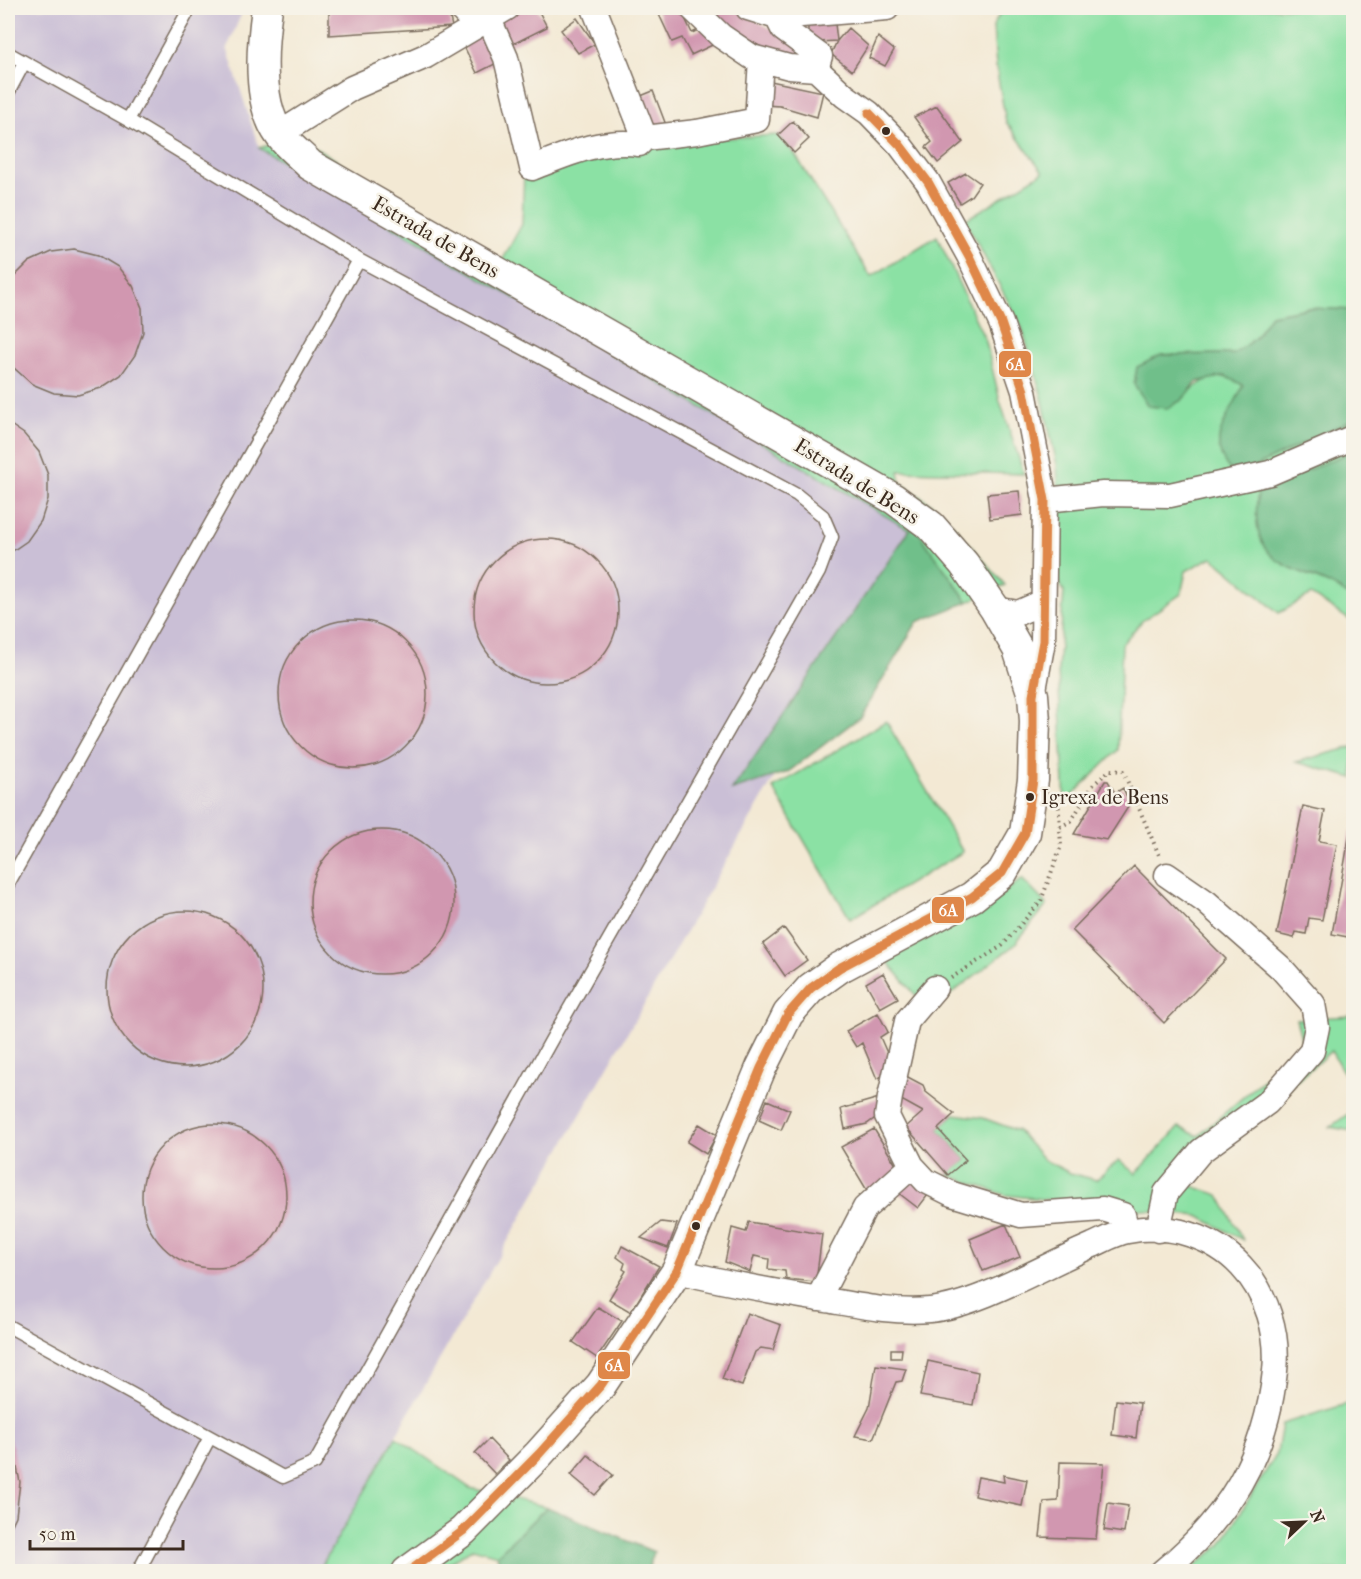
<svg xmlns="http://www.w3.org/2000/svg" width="1361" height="1579" font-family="'IM FELL French Canon',serif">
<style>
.industrial{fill:#cabfd6}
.green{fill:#8be1a4;stroke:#638661;stroke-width:1.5}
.forest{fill:#70bf8a;stroke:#567454;stroke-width:1.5}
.building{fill:#d197b0}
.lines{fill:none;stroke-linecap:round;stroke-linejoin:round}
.service-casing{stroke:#7b6d5e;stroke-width:15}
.minor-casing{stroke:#7b6d5e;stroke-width:27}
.tertiary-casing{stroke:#7b6d5e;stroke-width:33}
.path{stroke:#7b6d5e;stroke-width:4;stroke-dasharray:1.5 4.5;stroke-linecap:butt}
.service{stroke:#fff;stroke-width:12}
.minor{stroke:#fff;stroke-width:24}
.tertiary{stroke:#fff;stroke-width:30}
.bus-1-casing{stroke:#f7f3e8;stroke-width:14}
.bus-1{stroke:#df8749;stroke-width:9}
.bus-dot{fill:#3b2a1e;stroke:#f7f3e8;stroke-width:2}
.labels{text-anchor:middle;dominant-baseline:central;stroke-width:5;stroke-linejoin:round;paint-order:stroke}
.bus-label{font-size:20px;fill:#3b2a1e;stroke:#f7f3e8;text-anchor:start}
.street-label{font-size:21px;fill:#3b2a1e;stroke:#f7f3e8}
.line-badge{stroke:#f7f3e8;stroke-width:2}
.badge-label{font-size:16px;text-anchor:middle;font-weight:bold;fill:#fff}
</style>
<rect width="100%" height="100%" fill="#f7f3e8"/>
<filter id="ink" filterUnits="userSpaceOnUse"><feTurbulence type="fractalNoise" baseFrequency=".0167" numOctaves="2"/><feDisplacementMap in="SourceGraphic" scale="12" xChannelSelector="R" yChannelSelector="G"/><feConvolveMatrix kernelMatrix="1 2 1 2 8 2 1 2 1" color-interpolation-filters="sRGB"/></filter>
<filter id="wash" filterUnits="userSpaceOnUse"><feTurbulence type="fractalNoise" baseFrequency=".008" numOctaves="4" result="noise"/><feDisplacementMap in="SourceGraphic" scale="24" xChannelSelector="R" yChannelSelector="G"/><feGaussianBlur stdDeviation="1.35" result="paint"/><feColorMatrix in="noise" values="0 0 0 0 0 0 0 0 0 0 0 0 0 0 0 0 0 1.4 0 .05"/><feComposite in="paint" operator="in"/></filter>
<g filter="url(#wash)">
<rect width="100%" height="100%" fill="#f3e9d4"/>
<path class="industrial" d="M8 8H244L227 48 259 148 915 533 318 1571 8 1572Z"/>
<path class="green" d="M1003 8H1353V310L1308 308 1271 315 1255 338 1234 354 1161 355 1182 400C1199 380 1219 368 1243 385L1232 411 1244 472 1353 419V452L1307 575 1339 588 1353 599V622L1311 595 1279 613 1212 557 1186 571 1181 594 1142 621 1122 644 1118 750 1065 803 1058 671 1064 591 1056 577 1060 524 1057 465 1041 393 1022 328 965 220 1043 172 1006 122 996 67 993 26Z
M778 135 794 153 871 277 937 236 986 342 1000 401 1024 474 899 471 901 483 940 510 1005 585 968 602 915 533 259 148 298 136 429 219 502 261 522 224 524 173 669 141Z
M886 721 963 852 850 919 773 788Z
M1353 747V778L1296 762Z
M1022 879 1047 905 1013 946 929 1011 886 960 979 911Z
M1353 1016V1030L1349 1034 1353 1044V1131L1330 1127 1352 1111 1350 1084 1331 1051 1189 1175 1192 1186 1219 1195 1243 1240 1198 1216 1005 1195 948 1175 966 1160 938 1129 954 1114 983 1118 1018 1131 1044 1160 1070 1173 1096 1180 1119 1160 1136 1174 1179 1127 1198 1136 1303 1045 1296 1019Z
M1353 1402V1571H1188L1220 1546 1277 1453 1282 1424Z
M396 1437 470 1488 547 1507 497 1555 473 1548 437 1571 318 1572Z"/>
<path class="forest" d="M1308 308 1353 310V419L1244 472 1229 469C1204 437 1231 417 1243 385L1225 376 1197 382 1182 400 1168 408 1148 406 1134 384 1137 367 1161 355 1234 354 1255 338 1271 315Z
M1353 451V599C1303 560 1246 579 1258 491Z
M913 525 968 602 917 622 860 717 788 772 732 790Z
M547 1507 654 1552 648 1571H501L497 1555Z"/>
<g id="blocks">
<path class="building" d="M386 8H448L452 27 329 35V10Z
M523 8H537L547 27 505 48 493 23Z
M656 8H680L692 33 703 28 721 41 691 55 682 38 672 42Z
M701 8H733L808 49 812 61 763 48 713 20Z
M577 18 595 44 578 53 561 30Z
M808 24H835L837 41 817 42 808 38Z
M486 28 499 62 477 73 461 40Z
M848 28 868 46 852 71 831 54 837 41Z
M878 37 894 50 885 66 869 58Z
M766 80 823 92 817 117 780 106 765 105Z
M653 91 666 125 649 131 636 98Z
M937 106 963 142 938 163 926 147 932 142 914 117Z
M793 121 809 139 794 153 778 135Z
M966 173 980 183 971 196 960 203 948 183Z
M74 249 98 255 118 267 133 286 142 308 143 332 135 355 121 375 101 388 78 395 54 393 32 384 14 368 8 357V287L12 279 29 262 51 252Z
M8 423 24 434 39 452 48 475V499L41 521 27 541 8 554Z
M1019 491 1022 515 990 519 987 494Z
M474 611a72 72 0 1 1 144 0a72 72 0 1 1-144 0Z
M279 694a74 74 0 1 1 148 0a74 74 0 1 1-148 0Z
M1105 781H1108L1115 793 1123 788 1130 804 1107 840 1074 834Z
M1303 806 1325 811 1319 841 1337 844 1322 920 1309 918 1306 934 1296 932 1294 938 1277 934Z
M310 902a72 72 0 1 1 144 0a72 72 0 1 1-144 0Z
M1350 832H1353V938L1332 934Z
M1134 866 1226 959 1164 1023 1072 930Z
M107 989a78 78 0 1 1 156 0a78 78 0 1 1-156 0Z
M784 928 807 960 785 976 763 944Z
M883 973 898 998 880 1008 866 983Z
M878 1013 888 1032 880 1037 894 1069 877 1079 862 1043 856 1047 846 1031Z
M904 1075 923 1085 926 1092 954 1114 938 1129 966 1160 948 1175 906 1127 923 1112 894 1096Z
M879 1098 882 1113 867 1124 845 1129 841 1109Z
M767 1100 790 1110 781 1130 759 1120Z
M142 1196a72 72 0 1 1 144 0a72 72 0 1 1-144 0Z
M699 1124 717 1135 706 1154 687 1142Z
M874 1129 899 1170 871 1197 841 1147Z
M913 1178 931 1191 918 1208 892 1188Z
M661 1222 677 1224 668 1248 641 1238Z
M749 1222 822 1234 816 1282 786 1279 785 1271 768 1269 769 1259 754 1256 750 1272 725 1262 732 1228 746 1232Z
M1006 1224 1020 1257 983 1271 970 1239Z
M622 1246 659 1266 631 1312 609 1299 626 1271 623 1269 625 1263 617 1257Z
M598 1307 622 1321 597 1358 573 1342Z
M747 1313 781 1325 773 1350 761 1348 755 1352 742 1386 722 1379Z
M891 1349H902L901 1358H891Z
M928 1361 978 1372 973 1405 920 1396Z
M876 1365 906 1369 902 1381 896 1382 873 1439 855 1436 869 1408Z
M1116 1400 1140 1403 1136 1438 1112 1435Z
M8 1437 13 1448 20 1482 16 1516 8 1533Z
M489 1439 509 1460 495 1474 475 1453Z
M588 1455 613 1475 595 1495 571 1475Z
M1060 1462 1104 1463 1096 1539 1040 1537 1044 1502 1058 1501Z
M1003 1475 1027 1480 1022 1506 974 1496 978 1477 1004 1482Z
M1108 1503 1128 1506 1124 1533 1104 1530Z"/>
</g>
</g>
<g filter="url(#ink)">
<use href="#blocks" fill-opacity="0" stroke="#7b6d5e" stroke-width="1.5"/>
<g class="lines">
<defs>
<path id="service" d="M8 53 128 120 359 260 797 495 823 516 832 537 819 572 553 1037 315 1463 283 1477 8 1326
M8 93 24 63
M128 120 190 8
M8 884 359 260
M138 1572 210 1437"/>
<path id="minor" d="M460 8 475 24
M594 8 645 138 697 132 757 120 761 60
M692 8 721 36 752 57 789 67 816 69 845 96 869 113 900 145 928 182 969 256 1001 323 1024 391 1045 500 1043 641 1033 695
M748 8 777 17 887 8
M488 17 506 58 532 168C568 154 600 139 639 144L645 138
M777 17 783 29 820 56 816 69
M279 134 352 88 426 56 507 8
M1045 500 1103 494 1170 495 1270 473 1354 437
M995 609 1018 613 1043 602
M935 988 907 1021 890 1097 887 1116 912 1166 926 1181 952 1194 1021 1215 1103 1209 1123 1215 1127 1231
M1158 1230 1166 1193 1201 1151 1268 1102 1312 1051 1317 1027 1313 1004 1281 968 1206 902 1167 875
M677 1271C726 1283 776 1292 826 1300 861 1306 894 1313 930 1310 980 1305 1045 1265 1093 1245 1104 1240 1116 1233 1128 1231 1169 1223 1213 1236 1241 1266 1267 1293 1279 1334 1275 1371 1266 1457 1228 1518 1162 1572
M818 1299 865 1208 912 1166"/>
<path id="tertiary" d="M267 8C262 44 256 103 280 135 288 146 300 155 310 165L894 499 931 526 964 564 995 609 1018 649 1033 695 1035 721 1033 780 1025 833 1002 873 972 897 839 968 811 988 788 1014 761 1068 677 1271 601 1385 539 1454 463 1531 407 1572"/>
</defs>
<use href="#service" class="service-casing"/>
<use href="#minor" class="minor-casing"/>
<use href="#tertiary" class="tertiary-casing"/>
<path class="path" d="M1060 827 1071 821 1094 784 1110 770 1123 771 1159 855
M951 978 1002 946 1041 901 1061 846 1058 795"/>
<use href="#service" class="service"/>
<use href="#minor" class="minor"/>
<use href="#tertiary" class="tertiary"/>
<defs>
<path id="bus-1" d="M408 1572 463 1531 539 1454 601 1385 677 1271 761 1068 788 1014 811 988 839 968 972 897 1002 873 1025 833 1033 780V695L1043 641 1045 500 1024 391 1001 323 969 256 928 182 900 145 869 113"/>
</defs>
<use href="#bus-1" class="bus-1-casing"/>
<use href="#bus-1" class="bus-1"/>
</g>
</g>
<g class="bus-dot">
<circle cx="886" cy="131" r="5"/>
<circle cx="1030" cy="797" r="5"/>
<circle cx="696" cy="1226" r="5"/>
</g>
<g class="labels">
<g class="bus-label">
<text x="1041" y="797">Igrexa de Bens</text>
</g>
<g class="street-label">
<text transform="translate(436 237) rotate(30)">Estrada de Bens</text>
<text transform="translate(857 481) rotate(32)">Estrada de Bens</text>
</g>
</g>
<g class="line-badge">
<rect x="998" y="350" width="34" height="28" rx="6" fill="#df8749"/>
<rect x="931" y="896" width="34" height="28" rx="6" fill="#df8749"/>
<rect x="597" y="1351" width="34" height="29" rx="6" fill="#df8749"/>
</g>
<g class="badge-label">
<text x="1015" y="370">6A</text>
<text x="948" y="916">6A</text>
<text x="614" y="1371">6A</text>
</g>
<rect width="1361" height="1579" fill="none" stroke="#f7f3e8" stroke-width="30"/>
<g transform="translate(1304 1522) rotate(67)" stroke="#f7f3e8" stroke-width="4.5" paint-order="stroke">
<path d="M0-4.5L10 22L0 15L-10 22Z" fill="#3b2a1e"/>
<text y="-9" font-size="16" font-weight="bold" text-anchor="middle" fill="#3b2a1e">N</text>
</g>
<path d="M30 1540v9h153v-9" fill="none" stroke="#3b2a1e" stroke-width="3"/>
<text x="39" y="1540" font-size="18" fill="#3b2a1e" stroke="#f7f3e8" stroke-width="4.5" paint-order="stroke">50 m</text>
</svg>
